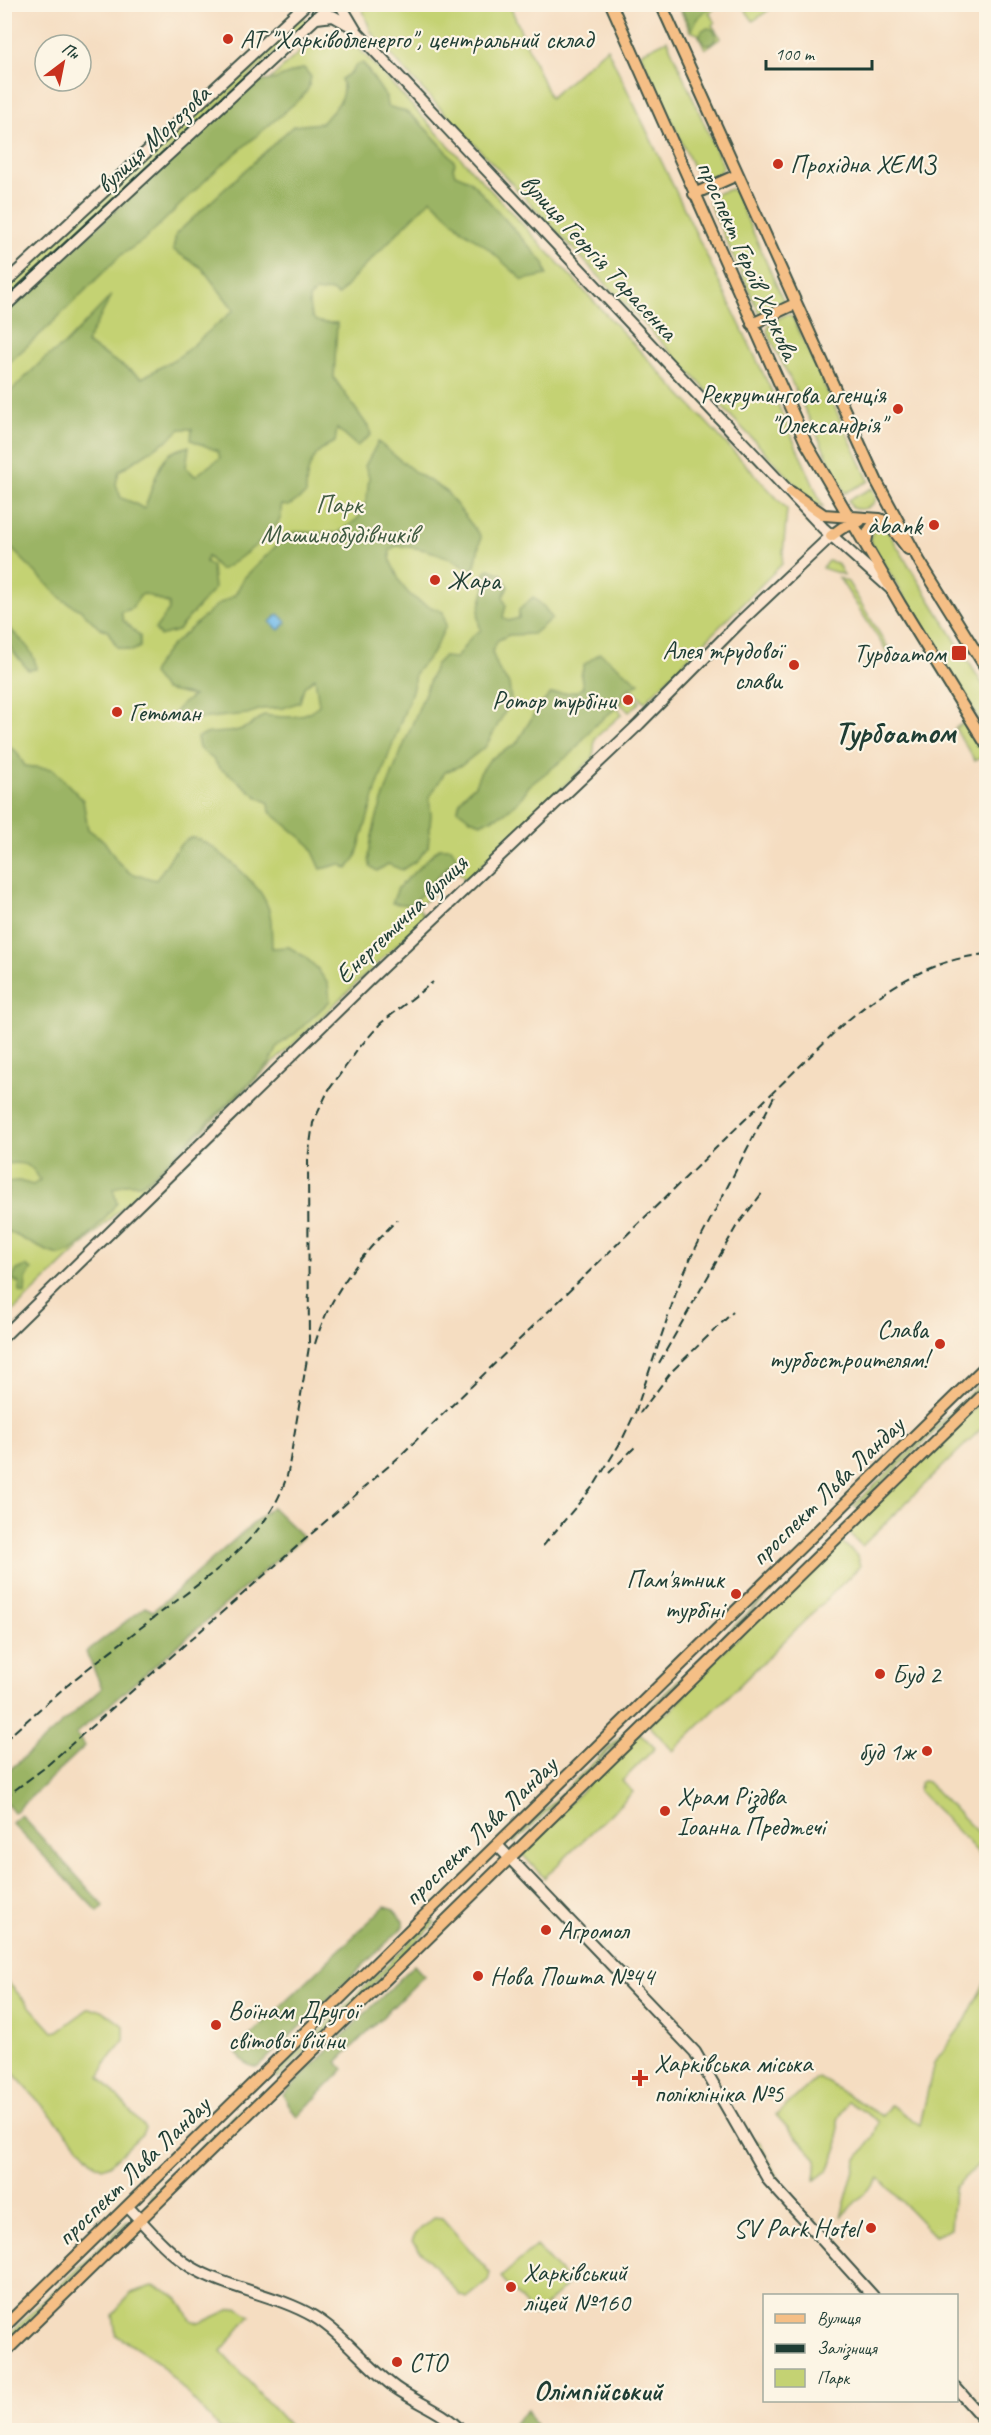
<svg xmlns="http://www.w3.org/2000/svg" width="991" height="2435" font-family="Caveat,sans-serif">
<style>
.green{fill:#c4d273;stroke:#728854;stroke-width:1.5}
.forest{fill:#9bb465;stroke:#5d784c;stroke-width:1.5;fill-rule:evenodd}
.water{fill:#72bbeb;stroke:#487c90;stroke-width:1.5}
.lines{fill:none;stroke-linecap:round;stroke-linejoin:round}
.secondary-casing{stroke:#3f5549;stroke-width:14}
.primary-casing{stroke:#3f5549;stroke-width:14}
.secondary{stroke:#fbe5cf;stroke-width:10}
.primary{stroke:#f5bf86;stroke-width:10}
.tram{stroke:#1f3d34;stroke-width:1.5}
.rail{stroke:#1f3d34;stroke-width:2;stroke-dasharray:9 4.5;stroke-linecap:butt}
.poi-dot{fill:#c8321e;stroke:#fcf5e5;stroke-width:2}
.labels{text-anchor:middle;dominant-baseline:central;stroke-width:4.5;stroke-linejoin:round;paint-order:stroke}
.poi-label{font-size:26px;fill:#1f3d34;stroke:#fcf5e5;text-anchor:start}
.street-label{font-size:26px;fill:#1f3d34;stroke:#fcf5e5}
.park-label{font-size:26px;fill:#405b41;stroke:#fcf5e5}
.quarter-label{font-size:28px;font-weight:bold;fill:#1f3d34;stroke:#fcf5e5}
.district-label{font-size:32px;font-weight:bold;fill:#1f3d34;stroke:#fcf5e5}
</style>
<rect width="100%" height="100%" fill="#fcf5e5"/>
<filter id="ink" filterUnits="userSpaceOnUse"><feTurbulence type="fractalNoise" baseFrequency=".0167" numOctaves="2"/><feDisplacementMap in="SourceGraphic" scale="12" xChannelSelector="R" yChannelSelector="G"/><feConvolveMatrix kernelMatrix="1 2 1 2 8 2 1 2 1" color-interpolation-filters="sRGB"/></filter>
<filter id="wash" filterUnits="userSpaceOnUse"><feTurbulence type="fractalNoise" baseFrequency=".008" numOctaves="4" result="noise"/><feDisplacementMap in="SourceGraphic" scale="24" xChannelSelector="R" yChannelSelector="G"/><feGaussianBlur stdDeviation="1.35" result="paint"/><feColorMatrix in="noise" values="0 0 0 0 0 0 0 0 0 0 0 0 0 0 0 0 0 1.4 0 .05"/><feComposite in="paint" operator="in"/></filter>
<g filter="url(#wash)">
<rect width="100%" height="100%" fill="#f5ddc1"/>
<path class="green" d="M361 5H516L510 6 550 98 607 48 776 400 823 507 813 503 410 76 371 32Z
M678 5H719L709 13 715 22 712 25 721 38 705 49 698 34 690 31Z
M742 5H776L753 21Z
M300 14 308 22 5 303V289Z
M667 40 723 166C720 175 710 181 701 179L696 173 640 53Z
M311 41H352L787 509 782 564 645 702 633 689 617 706 622 714 595 738 593 758 466 880 452 865 438 877 442 886 418 907 425 918 5 1319V328Z
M731 189 735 192 784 302 760 315 709 202 715 194Z
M787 314 792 316 869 481 845 493 767 331 770 323Z
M872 488 876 498C873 508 862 511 852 508L848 500Z
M875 527H884L887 530 986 690V731L872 544 870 538Z
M828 561 837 563 844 575 822 568Z
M839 578 848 582 897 662 895 664Z
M631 693 640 702 629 712 620 703Z
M965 722 986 755 975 761 955 728Z
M986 1378V1382L856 1508 853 1506Z
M986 1398V1424L862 1546 847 1531Z
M830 1533V1535L515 1843 513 1841Z
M839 1539 857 1556 860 1566 673 1751 649 1725 662 1713H668L686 1695 690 1684Z
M640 1733 655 1748 622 1781 633 1792 544 1878 520 1852Z
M923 1781 927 1782 986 1841V1861L919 1791 920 1783Z
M432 1920 435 1923 278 2078 275 2076Z
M5 1979 53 2032 58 2031 88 2009 101 2010 124 2026V2040L105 2064 100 2077 145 2128 142 2134 109 2165 102 2168 96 2165 5 2064Z
M986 1980V2157L954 2188 951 2229 935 2236 879 2178 841 2217 857 2159 873 2137 879 2122 848 2101 838 2120V2148L828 2170 815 2180 817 2159 776 2115 818 2077 882 2116 891 2105 920 2125 934 2063 965 2021Z
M241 2109 244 2112 153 2200 150 2197Z
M754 2139 759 2142 783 2189 781 2190 751 2142Z
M434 2217 442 2218 490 2273 488 2281 467 2298 460 2295 412 2241 415 2234Z
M128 2220V2223L5 2344V2338Z
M536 2246 570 2283 534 2315 501 2277Z
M153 2286C176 2293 180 2299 191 2320L200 2323 231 2309 239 2308 250 2316 221 2351 293 2430H221L158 2362 116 2335 113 2315 131 2293Z"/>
<path class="forest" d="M679 5H711L697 19 692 30Z
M700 36a8 8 0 1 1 16 0a8 8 0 1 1-16 0Z
M363 63 386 97 387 106C393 108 400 109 406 112 416 117 450 153 455 163L453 168 455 174 469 180 478 189 544 263 547 275 523 280 484 245 462 230 431 199 354 277 338 296 332 291 316 292 309 298C309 321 314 324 337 323L334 378 369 428 371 435 357 446 337 429 335 442C312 450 305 472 306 494L289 506 281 505C281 510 282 515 280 519 274 533 234 564 220 570L207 556 206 562 212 567 214 589 177 631 160 636 155 629 169 610V604L145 594 141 595 131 609 121 612 123 620 140 636V647L132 651 117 647 107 630 99 628 82 611 63 600 5 542V397L44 359 64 345 112 295 86 343 142 378 180 356 234 310 202 268 173 250 176 234 293 126 321 123 324 120C336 109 348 95 341 79L352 72 356 65ZM180 429H192L191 440 218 451 220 458 195 476 186 467 189 446C183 448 176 450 171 453 158 460 151 494 144 509L134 503 121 498 116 484 119 471 169 439Z
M304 68 311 77 308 89 302 97 214 172 145 239 120 256 46 329 5 366V312L254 82 273 80Z
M378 442 415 472 446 491 481 537 475 566 470 570C448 555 423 547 396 546L390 550C389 559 392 565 396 573 406 598 420 603 443 612L446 626 432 654 415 673 413 688 377 787 356 857 348 869 340 864 321 869 310 845 270 812 269 803 256 796 232 776 219 768 214 760 199 748 197 738C208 730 221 734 235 731 247 729 255 722 264 715 285 718 303 720 319 705L315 678 304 687 300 702 283 708 262 709 247 714 178 721 171 717 181 705 193 696 165 690 152 674 156 665 170 647 217 605 235 595 244 578 284 538 294 532 338 533 356 520 362 514 367 497 369 477 365 466Z
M489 569 502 574 508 587 503 597 506 605 503 617 508 621 519 618V610L533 597 544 607 552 618 533 634 509 635 498 640 492 652 499 670 509 684 511 701 486 746 462 765 445 772 429 798 431 815 428 847 416 861 402 870 388 864 377 871 370 866C361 830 422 709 435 665L443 657 456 658 472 636 481 630C472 609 489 595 485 573Z
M4 624C17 636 36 650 36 669L28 670 5 641Z
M600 653 639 683 625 691 616 708 592 728 573 752 529 786 519 801 503 814 481 823 470 819 458 810 459 804 464 795 475 785 480 773 490 759 516 744 536 711 550 694 576 692 583 687 581 676 584 665Z
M5 744 16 751 25 766 53 769 83 800 88 829 104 841 118 862 130 873 156 880C164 870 178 841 190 838 205 835 246 875 256 887 261 892 265 900 268 907 273 920 271 934 272 948L289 947 304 956 317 968 328 984 330 1001 296 1033 279 1045 270 1063 153 1175 141 1184H124L113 1189 117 1203C106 1216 74 1261 55 1254 39 1249 21 1237 5 1230V1200L9 1191 6 1182 19 1181 33 1185 40 1180C32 1163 22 1162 5 1164Z
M439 848H451L457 857 411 905 392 903 398 888Z
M26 1266 32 1270 26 1278 25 1294 20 1292V1284L12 1279 17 1270Z
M272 1507 303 1537 76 1734 85 1746 14 1813 5 1801V1774L102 1688 86 1652 145 1607 153 1611Z
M21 1815 104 1906 98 1912 12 1823Z
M385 1906 392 1908 404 1921V1926L258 2067C249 2068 242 2060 237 2054L238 2047Z
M414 1965 424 1976 337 2062 344 2069 297 2117 283 2095Z
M527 2410 539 2430H507Z"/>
<path class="water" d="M278 614 287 622 279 630 270 622Z"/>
</g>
<g filter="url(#ink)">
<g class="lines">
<defs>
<path id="secondary" d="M340 4 356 31 823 528 890 588
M317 18 333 16 349 25
M4 284 306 4
M4 307 331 4
M4 1336 371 978 639 724 740 622 831 536
M498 1846 695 2052 769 2181 873 2296
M128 2207C147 2227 167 2252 191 2267 228 2289 275 2294 313 2316 345 2335 366 2367 396 2388 417 2403 443 2411 460 2430
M956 2388 986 2422"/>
<path id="primary" d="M611 4 806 443 900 604 986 744
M661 4 877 482 920 562 986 668
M694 194 737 175
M752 324 795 304
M791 492 824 515 880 519 888 523 908 549
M831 536 842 528 860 521
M866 544C867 532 870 522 885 522
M4 2327 986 1366
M4 2353C332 2033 657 1710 986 1392"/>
</defs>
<use href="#secondary" class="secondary-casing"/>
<use href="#primary" class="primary-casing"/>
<use href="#secondary" class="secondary"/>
<use href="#primary" class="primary"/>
<path class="tram" d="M4 300 310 15 315 4"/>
<path class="rail" d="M315 1344C329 1295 361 1255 397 1220
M659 1363 736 1227 763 1192
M640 1413 672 1371 733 1312
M609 1473 637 1445
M543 1546 595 1484 622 1440 635 1413 677 1290 691 1257 776 1093
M4 1741C34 1714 64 1687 95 1663 123 1641 151 1620 179 1599 225 1564 272 1530 288 1472L309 1347 308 1159 313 1123 328 1091 359 1048 381 1023 433 982
M4 1798 43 1769 399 1457 841 1026C884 989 929 960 986 954"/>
</g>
</g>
<g class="poi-dot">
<circle cx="228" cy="39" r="6"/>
<circle cx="778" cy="164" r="6"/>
<circle cx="898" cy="409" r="6"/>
<circle cx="934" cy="525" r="6"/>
<circle cx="435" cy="580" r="6"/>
<rect x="951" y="645" width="16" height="16" rx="3"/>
<circle cx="794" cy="665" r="6"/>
<circle cx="628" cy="700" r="6"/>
<circle cx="117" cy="712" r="6"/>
<circle cx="940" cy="1344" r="6"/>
<circle cx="736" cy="1594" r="6"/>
<circle cx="880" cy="1674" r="6"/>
<circle cx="927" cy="1751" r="6"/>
<circle cx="665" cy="1811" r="6"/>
<circle cx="546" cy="1930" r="6"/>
<circle cx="478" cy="1976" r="6"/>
<circle cx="216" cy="2025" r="6"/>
<path d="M637 2069h6v6h6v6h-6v6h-6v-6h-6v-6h6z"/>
<circle cx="871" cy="2228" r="6"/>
<circle cx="511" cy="2287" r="6"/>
<circle cx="397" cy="2362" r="6"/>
</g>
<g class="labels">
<g class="poi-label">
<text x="240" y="39">АТ "Харківобленерго", центральний склад</text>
<text x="790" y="164">Прохідна ХЕМЗ</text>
<text x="886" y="394" text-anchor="end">Рекрутингова агенція<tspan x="886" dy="30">"Олександрія"</tspan></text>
<text x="922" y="525" text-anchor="end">àbank</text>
<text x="447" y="580">Жара</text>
<text x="782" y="650" text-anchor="end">Алея трудової<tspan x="782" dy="30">слави</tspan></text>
<text x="946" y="653" text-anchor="end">Турбоатом</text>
<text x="616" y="700" text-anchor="end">Ротор турбіни</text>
<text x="129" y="712">Гетьман</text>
<text x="928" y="1329" text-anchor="end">Слава<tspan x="928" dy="30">турбостроителям!</tspan></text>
<text x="724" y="1579" text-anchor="end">Пам'ятник<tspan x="724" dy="30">турбіні</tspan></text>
<text x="892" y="1674">Буд 2</text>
<text x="915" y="1751" text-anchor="end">буд 1ж</text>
<text x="677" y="1796">Храм Різдва<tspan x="677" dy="30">Іоанна Предтечі</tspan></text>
<text x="558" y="1930">Агромол</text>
<text x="490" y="1976">Нова Пошта №44</text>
<text x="228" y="2010">Воїнам Другої<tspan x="228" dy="30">світової війни</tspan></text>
<text x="654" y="2063">Харківська міська<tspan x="654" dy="30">поліклініка №5</tspan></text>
<text x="859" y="2228" text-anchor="end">SV Park Hotel</text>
<text x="523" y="2272">Харківський<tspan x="523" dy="30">ліцей №160</tspan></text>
<text x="409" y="2362">СТО</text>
</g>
<g class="street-label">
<text transform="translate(153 139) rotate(-43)">вулиця Морозова</text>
<text transform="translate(599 257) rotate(47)">вулиця Георгія Тарасенка</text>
<text transform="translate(748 260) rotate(66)">проспект Героїв Харкова</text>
<text transform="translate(401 919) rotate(-44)">Енергетична вулиця</text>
<text transform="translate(827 1491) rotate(-44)">проспект Льва Ландау</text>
<text transform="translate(480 1831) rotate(-44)">проспект Льва Ландау</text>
<text transform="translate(133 2171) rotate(-44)">проспект Льва Ландау</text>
</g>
<g class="park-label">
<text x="339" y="504">Парк<tspan x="339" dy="30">Машинобудівників</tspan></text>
</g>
<g class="quarter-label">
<text x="598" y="2390">Олімпійський</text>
</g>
<g class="district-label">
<text x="895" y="732">Турбоатом</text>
</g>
</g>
<rect width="991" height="2435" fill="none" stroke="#fcf5e5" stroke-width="24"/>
<rect x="763" y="2294" width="195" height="108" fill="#fcf5e5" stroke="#a4ab9e" stroke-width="1.5"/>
<rect x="775" y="2314" width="30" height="9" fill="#f5bf86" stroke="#a4ab9e" stroke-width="1.5"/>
<text x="817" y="2324" font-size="18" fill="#1f3d34">Вулиця</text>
<rect x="775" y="2344" width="30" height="9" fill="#1f3d34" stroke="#a4ab9e" stroke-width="1.5"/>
<text x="817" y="2354" font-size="18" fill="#1f3d34">Залізниця</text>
<rect x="775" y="2369" width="30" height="18" fill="#c4d273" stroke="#a4ab9e" stroke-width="1.5"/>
<text x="817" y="2384" font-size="18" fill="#1f3d34">Парк</text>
<g transform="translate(63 63) rotate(32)"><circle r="28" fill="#fcf5e5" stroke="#a4ab9e" stroke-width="1.5"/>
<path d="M0-4.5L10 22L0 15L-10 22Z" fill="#c8321e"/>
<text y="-9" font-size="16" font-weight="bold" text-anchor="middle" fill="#1f3d34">Пн</text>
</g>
<path d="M766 60v9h106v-9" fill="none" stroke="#1f3d34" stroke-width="3"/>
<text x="775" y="60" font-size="18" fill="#1f3d34" stroke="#fcf5e5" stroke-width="4.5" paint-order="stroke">100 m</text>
</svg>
